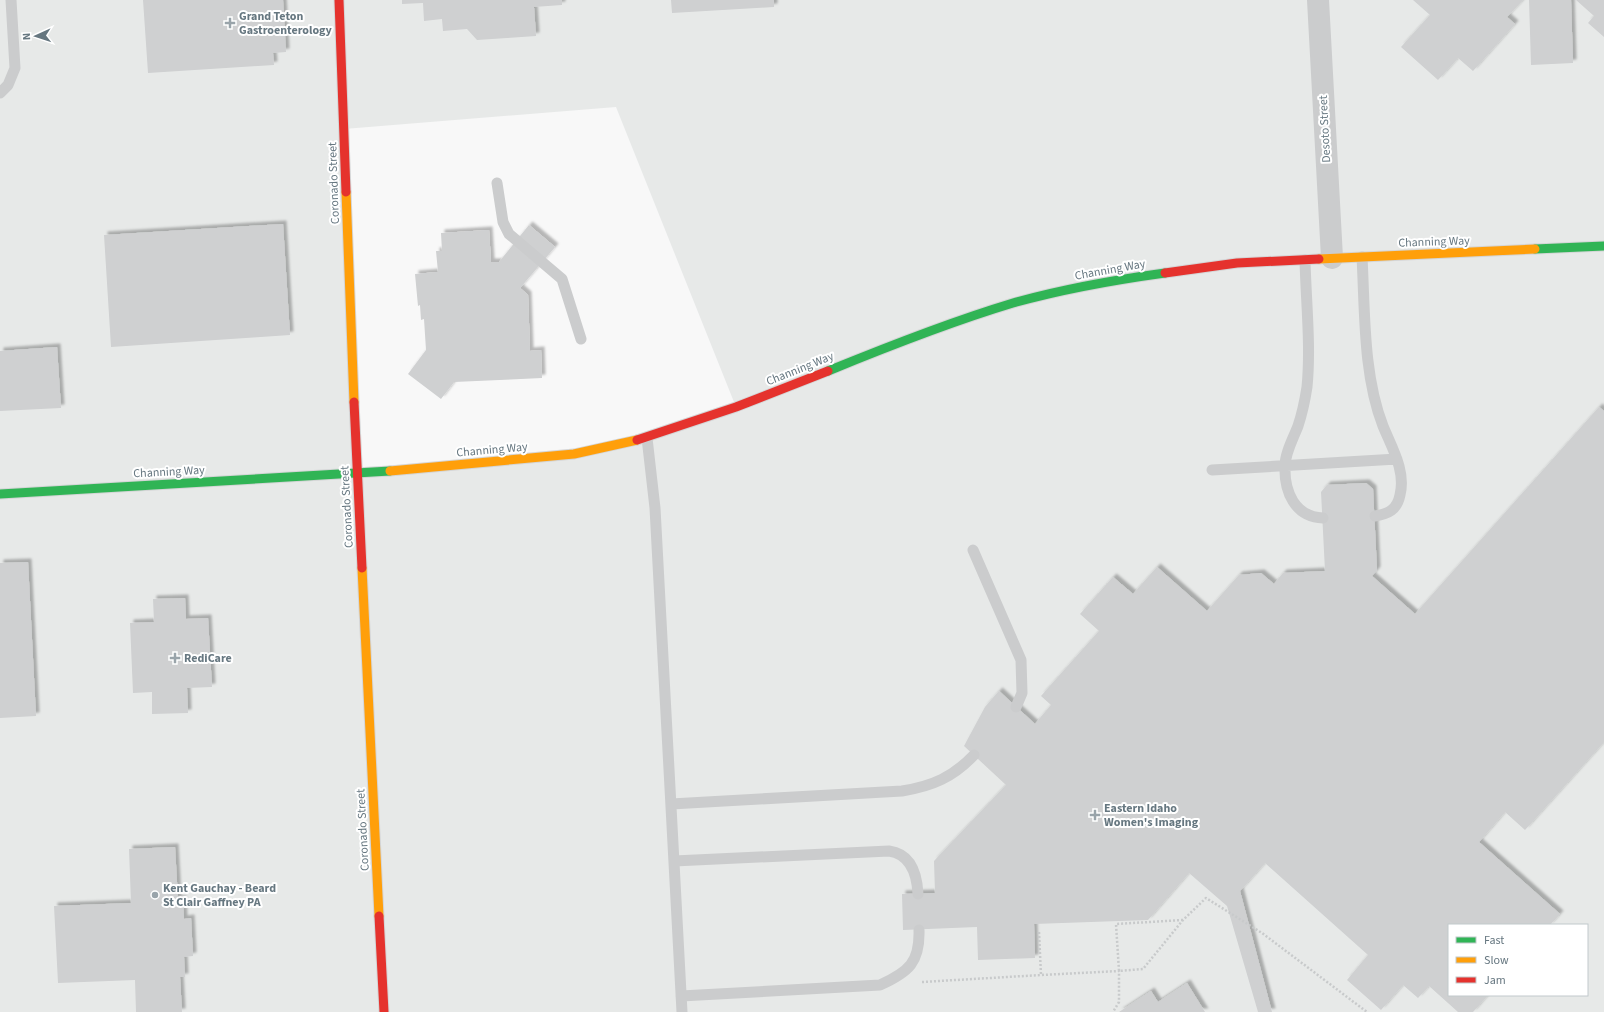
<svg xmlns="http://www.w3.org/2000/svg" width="1604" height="1012" font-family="'Source Sans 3',sans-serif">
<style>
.built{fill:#e7e9e8;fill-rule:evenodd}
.building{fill:#cfd0d1;filter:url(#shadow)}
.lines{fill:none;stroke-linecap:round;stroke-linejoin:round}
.fast-casing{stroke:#d4d5d6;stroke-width:11}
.slow-casing{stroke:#d4d5d6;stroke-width:11}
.jam-casing{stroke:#d4d5d6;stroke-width:11}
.path{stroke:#c8cacb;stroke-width:2.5;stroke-dasharray:2 2;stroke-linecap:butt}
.lane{stroke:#cbcccd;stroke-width:11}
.street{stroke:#cbcccd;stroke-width:22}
.fast{stroke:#30b455;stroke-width:9}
.slow{stroke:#ff9f0a;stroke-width:9}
.jam{stroke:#e5322d;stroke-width:9}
.poi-dot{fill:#99a4aa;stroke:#fff;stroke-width:1.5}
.labels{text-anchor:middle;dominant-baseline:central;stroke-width:4;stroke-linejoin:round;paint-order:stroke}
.poi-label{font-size:12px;font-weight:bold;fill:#667780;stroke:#fff;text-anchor:start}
.street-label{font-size:12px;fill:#667780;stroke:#fff}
</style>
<defs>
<filter id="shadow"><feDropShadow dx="3.5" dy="-3.5" stdDeviation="1" flood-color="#0004"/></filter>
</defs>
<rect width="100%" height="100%" fill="#f8f8f8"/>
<path class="built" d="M0 0H1604V1012H0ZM616 107 736 407 574 454 357 474 344 129ZM1449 925H1587V995H1449Z"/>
<path class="building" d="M143 0H283L286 52 273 53 274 65 148 73Z
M402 0H562V5L534 7 536 36 477 40 467 29 443 31 442 19 424 21 423 3 402 4Z
M671 0H774V7L672 13Z
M1413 0H1523L1507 17 1515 24 1473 71 1458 58 1438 80 1401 47 1430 15Z
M1529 0H1571L1573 63 1531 65Z
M1576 0H1604V37L1588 23 1594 16Z
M283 224 290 335 111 347 104 235Z
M529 225 555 247 520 288 528 295 530 351 541 350 542 378 454 382 441 399 408 374 426 350 424 319 421 320 420 305 418 306 415 274 438 272 436 251H442L441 233 489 230 491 262H499Z
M57 347 61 408 0 411V351Z
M1599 407 1604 411V742L1525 830 1505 812 1479 842 1560 914 1550 925H1449V995H1488L1473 1012H1458L1429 986 1418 998 1403 985 1381 1010 1347 980 1368 955 1265 863 1240 891 1272 1012H1258L1227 906 1189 873 1148 920 1034 924 1035 958 978 960 977 927 903 930 902 894 935 893 934 861 1006 785 964 746 985 707 999 691 1035 724 1051 705 1041 696 1099 631 1080 614 1113 577 1133 594 1157 567 1207 611 1239 575 1261 573 1274 584 1283 573 1325 571 1321 492 1327 485 1366 483 1373 489 1377 570 1372 576 1415 614Z
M28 562 36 716 0 718V563Z
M185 598 186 619 208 618 212 687 187 688 188 713 152 714V692L133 693 130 623 154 622 153 599Z
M175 847 178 899H183L184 919 191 918 193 956 184 957 185 977H180L182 1012H136L135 980 58 983 54 906 131 903 129 849Z
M1187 983 1205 1012H1119L1151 991 1158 1002Z"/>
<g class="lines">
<defs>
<path id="fast" d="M1535 249 1604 246
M828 371C889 346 950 322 1013 303 1063 289 1114 280 1165 273
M0 494 390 471"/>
<path id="slow" d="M346 192 354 402
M1319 259 1535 249
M390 471 574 454 637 440
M362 568 379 916"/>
<path id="jam" d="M339 0 346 192
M1165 273 1237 263 1319 259
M354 402 362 568
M637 440 736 407 828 371
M379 916 384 1012"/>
</defs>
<use href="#fast" class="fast-casing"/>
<use href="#slow" class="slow-casing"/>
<use href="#jam" class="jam-casing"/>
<path class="path" d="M1183 920 1116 924 1119 971 1143 969 1183 920 1206 898 1262 933 1367 1012
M1039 932 1041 975 1119 971V1002L1113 1012
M922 982 1041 975"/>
<path class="lane" d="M0 93 8 85 15 68 11 0
M497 183 503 222 509 234 562 279 581 339
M1362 257C1365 311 1363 375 1383 426 1392 448 1406 471 1400 495 1397 510 1388 514 1375 516
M1305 260C1306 302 1311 346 1307 387 1305 400 1302 414 1298 426 1293 439 1285 453 1285 466 1284 492 1295 517 1323 518
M647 438 655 508 682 1012
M1212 470 1397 459
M973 550 1021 660 1022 693 1016 707
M671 804 902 791C933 786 953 777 974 755
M674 861 889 851C911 854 917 874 918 894
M681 996 880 985C909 972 920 962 919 930"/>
<path class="street" d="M1318 0 1332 258"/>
<use href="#fast" class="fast"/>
<use href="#slow" class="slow"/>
<use href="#jam" class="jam"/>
</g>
<g class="poi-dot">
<path d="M228 17h4v4h4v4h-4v4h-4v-4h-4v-4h4z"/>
<path d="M173 652h4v4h4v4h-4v4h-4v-4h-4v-4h4z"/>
<path d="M1093 809h4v4h4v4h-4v4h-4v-4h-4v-4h4z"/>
<circle cx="155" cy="895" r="4"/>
</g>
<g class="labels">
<g class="poi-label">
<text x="239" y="16">Grand Teton<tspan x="239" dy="14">Gastroenterology</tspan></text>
<text x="184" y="658">RediCare</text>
<text x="1104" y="808">Eastern Idaho<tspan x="1104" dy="14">Women's Imaging</tspan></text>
<text x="163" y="888">Kent Gauchay - Beard<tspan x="163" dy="14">St Clair Gaffney PA</tspan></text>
</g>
<g class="street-label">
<text transform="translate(1325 129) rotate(-93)">Desoto Street</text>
<text transform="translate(334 183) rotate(-92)">Coronado Street</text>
<text transform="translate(1434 242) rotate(-2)">Channing Way</text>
<text transform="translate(1110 270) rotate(-10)">Channing Way</text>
<text transform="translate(800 369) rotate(-22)">Channing Way</text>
<text transform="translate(492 450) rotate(-5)">Channing Way</text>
<text transform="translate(169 472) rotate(-3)">Channing Way</text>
<text transform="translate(347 507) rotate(-93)">Coronado Street</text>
<text transform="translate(363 830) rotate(-93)">Coronado Street</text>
</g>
</g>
<rect x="1448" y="924" width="140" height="72" fill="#ffffff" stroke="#c2c9cc"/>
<rect x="1456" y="937" width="20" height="6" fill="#30b455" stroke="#c2c9cc"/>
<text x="1484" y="944" font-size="12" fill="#667780">Fast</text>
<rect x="1456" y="957" width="20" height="6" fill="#ff9f0a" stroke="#c2c9cc"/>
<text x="1484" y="964" font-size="12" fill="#667780">Slow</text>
<rect x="1456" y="977" width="20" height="6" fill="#e5322d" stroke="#c2c9cc"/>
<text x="1484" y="984" font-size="12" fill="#667780">Jam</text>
<g transform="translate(36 36) rotate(267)" stroke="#ffffff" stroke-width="3" paint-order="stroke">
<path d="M0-3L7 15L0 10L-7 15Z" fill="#667780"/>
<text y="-6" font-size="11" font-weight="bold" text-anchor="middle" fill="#667780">N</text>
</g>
</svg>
